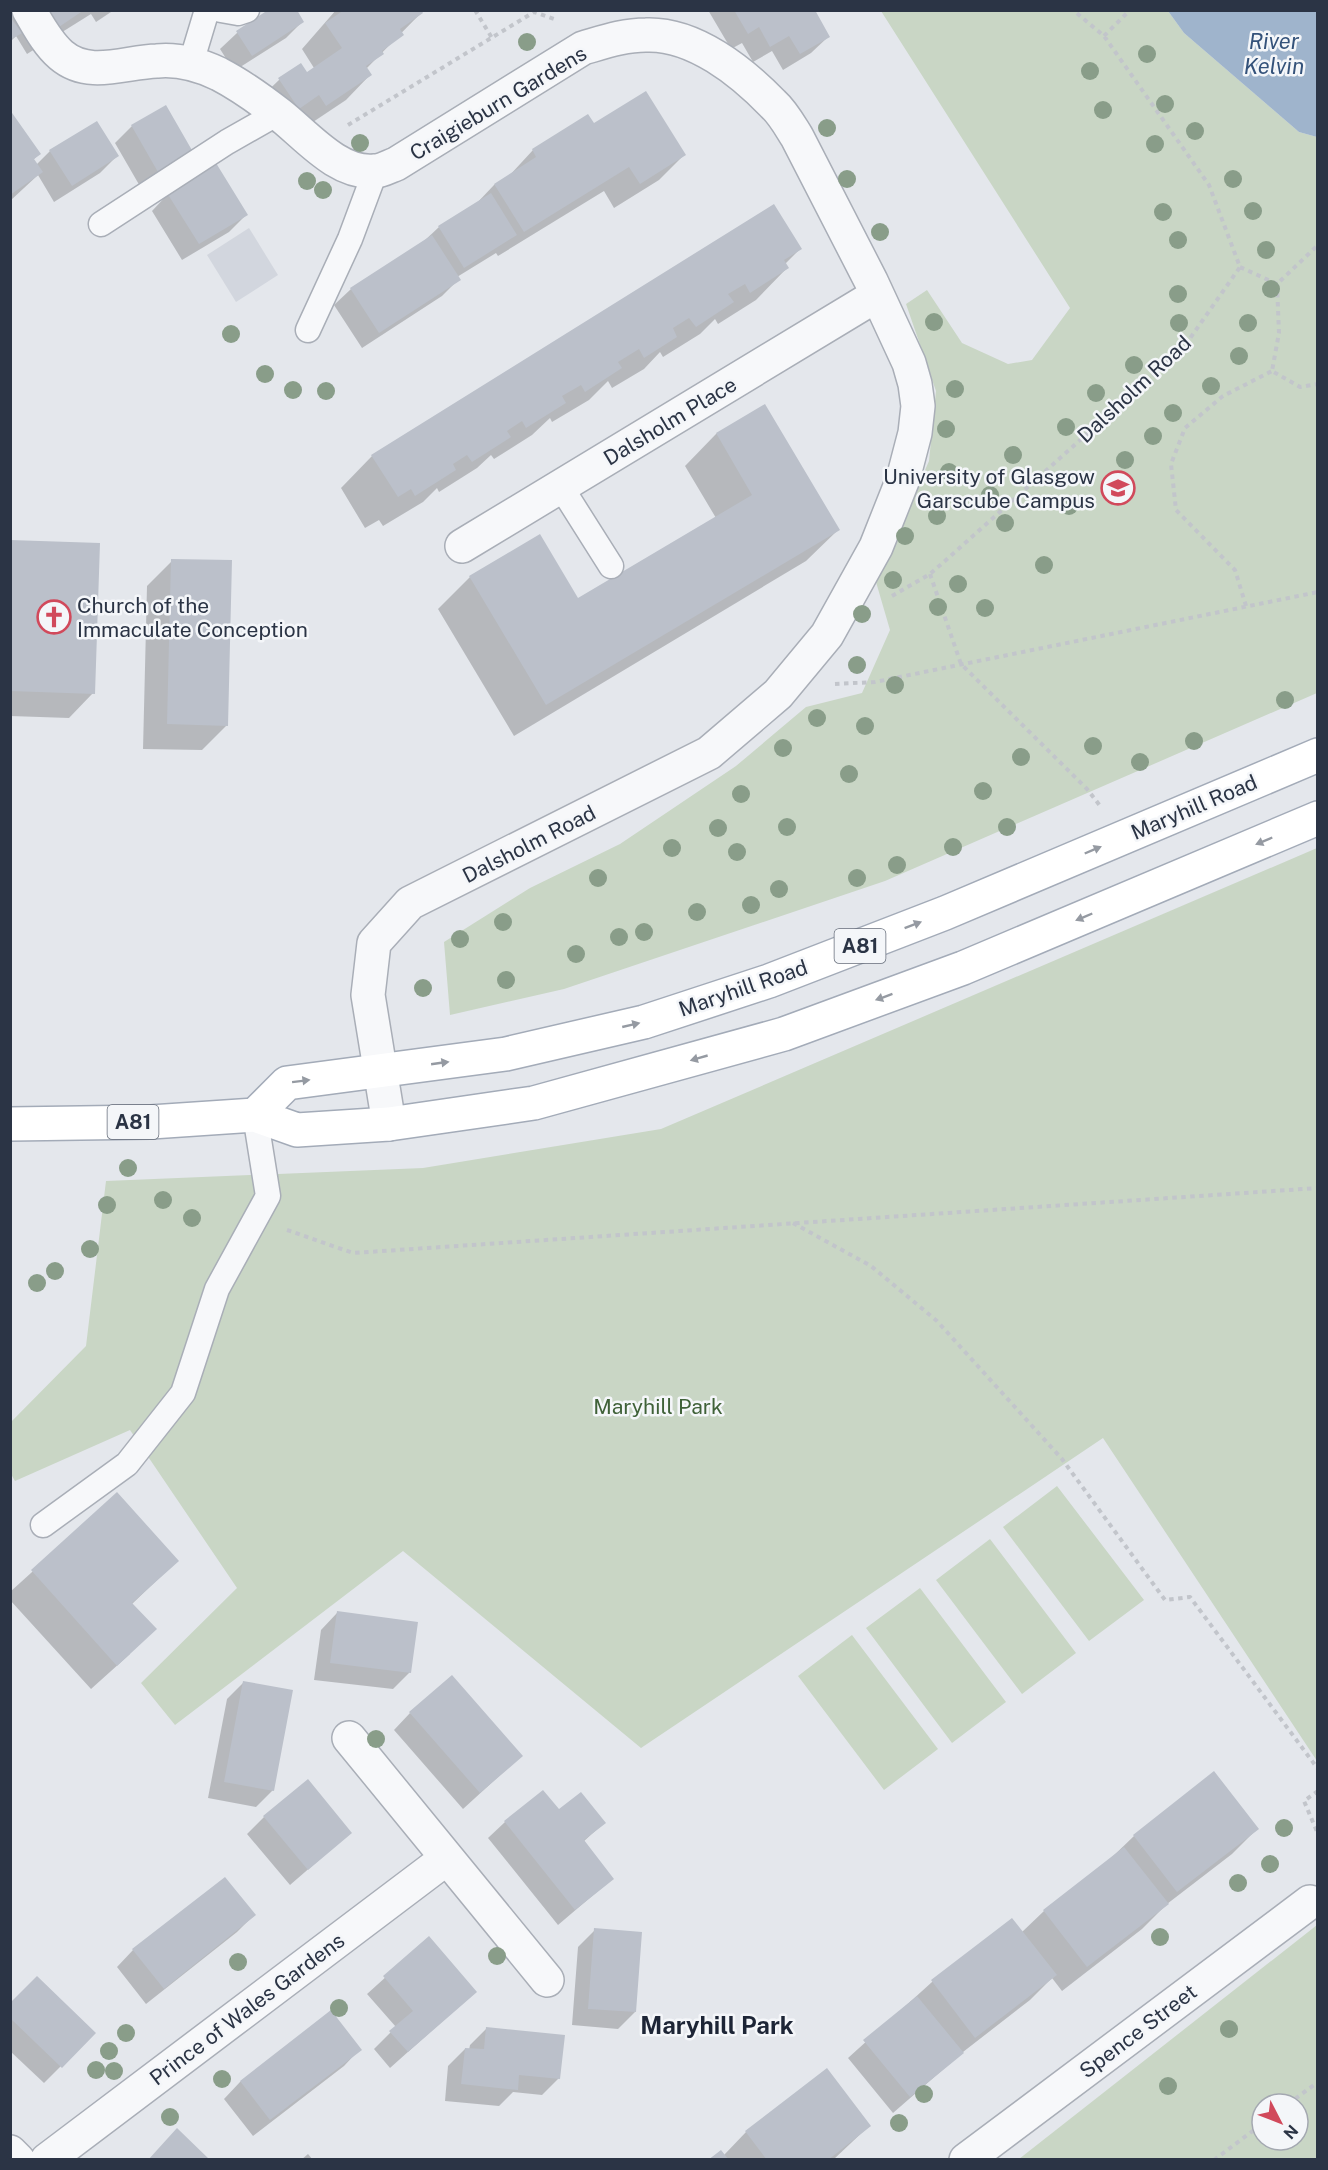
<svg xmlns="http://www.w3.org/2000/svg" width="1328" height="2170" font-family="'Public Sans',sans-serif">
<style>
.built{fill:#d2d6de}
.green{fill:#c9d6c5;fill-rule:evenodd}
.water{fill:#9fb4cc}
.shadow{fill:#0003}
.building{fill:#bbc0ca}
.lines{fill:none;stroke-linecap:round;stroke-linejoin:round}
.service-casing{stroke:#a9aeb7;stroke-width:27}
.minor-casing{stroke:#a9aeb7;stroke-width:36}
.primary-casing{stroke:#a3abb8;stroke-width:36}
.path{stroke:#c2c5cb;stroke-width:4;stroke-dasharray:4.5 4.5;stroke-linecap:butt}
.service{stroke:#f7f8fa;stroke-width:24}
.minor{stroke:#f7f8fa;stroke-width:33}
.primary{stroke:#fff;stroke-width:33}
.tree{fill:#899d89}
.oneway{fill:#959aa2}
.labels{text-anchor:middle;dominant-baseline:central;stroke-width:5;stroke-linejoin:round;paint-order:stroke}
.shield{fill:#f4f6f9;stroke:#676e7b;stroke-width:1.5}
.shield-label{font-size:20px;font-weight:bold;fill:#2b3445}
.street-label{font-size:21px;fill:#2b3445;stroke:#f4f6f9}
.poi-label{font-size:21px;fill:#2b3445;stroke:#f4f6f9;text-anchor:end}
.park-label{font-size:21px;fill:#3f6138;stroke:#f4f6f9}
.water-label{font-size:22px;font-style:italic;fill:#34527a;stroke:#f4f6f9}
.quarter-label{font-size:24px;font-weight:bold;fill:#1d2536;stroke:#f4f6f9}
</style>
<rect width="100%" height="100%" fill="#e4e7ec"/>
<path class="built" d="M249 228 278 275 236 302 207 255Z"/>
<path class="green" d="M881 11H1168L1184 33 1299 132 1317 137V693L885 881 564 989 450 1015 444 942 530 888 620 844 736 766 806 707 862 693 890 630 876 582 929 461 936 391 906 304 927 290 962 343 1008 364 1032 360 1070 308Z
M1317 848V1761L1103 1438 641 1748 403 1551 175 1725 141 1683 237 1588 130 1430 15 1481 11 1474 10 1423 86 1346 106 1181 423 1168 661 1129Z
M1057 1486 1144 1600 1089 1641 1003 1527Z
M990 1539 1076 1653 1022 1694 936 1580Z
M920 1588 1006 1702 952 1743 866 1628Z
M852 1635 938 1749 884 1790 798 1676Z
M1317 1925V2159H1019ZM1262 2104H1298V2140H1262Z"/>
<path class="water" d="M1168 11H1317V137L1299 132 1184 33Z"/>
<path class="shadow" d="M10 10H114L96 22 91 14 27 54 16 36 10 42Z
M271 10 302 22 286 38 234 71 220 49 237 33Z
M336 10H420L421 13 366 69 370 75 346 100 301 130 294 119 273 133 254 104 279 80 301 65 306 74 314 68 302 49Z
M708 10H813L828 37 811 53 783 70 772 51 753 62 742 43 731 49Z
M165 107 191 152 141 188 115 143 132 126Z
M10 112 39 154 33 160 36 165 50 151 117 156 100 173 54 202 38 175 10 201Z
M593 125 684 155 659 180 614 208 604 191 498 256 496 253 457 277 459 279 442 296 362 348 334 305 351 289 423 242 439 227 475 205 494 185 509 176 533 150Z
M168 194 246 215 229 232 182 260 152 211Z
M800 249 785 264 787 268 756 300 718 324 715 319 700 334 663 357 660 352 644 369 612 388 608 381 589 400 552 422 550 418 532 435 494 459 491 455 477 468 439 492 437 488 423 502 383 526 379 520 365 528 341 488 372 456Z
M765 406 838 530 806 561 514 736 438 609 470 577 578 600 716 518 685 466 716 434Z
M10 541 93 693 69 718 10 716Z
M172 561 227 725 202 750 143 749 147 586Z
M117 1495 177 1561 132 1604 130 1654 91 1689 10 1600V1592Z
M337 1613 410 1672 393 1689 314 1680 321 1630Z
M244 1682 273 1790 256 1807 208 1798 227 1699Z
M410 1713 521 1756 463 1809 394 1730Z
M559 1811 604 1823 583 1842 612 1879 558 1925 488 1838 505 1822Z
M264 1817 350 1833 290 1885 247 1834Z
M1257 1829 1232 1854 1167 1904 1142 1929 1062 1991 1052 1978 1030 2000 963 2052 893 2113 848 2058 932 1982 1012 1920 1022 1932 1044 1911 1108 1861 1134 1836Z
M254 1915 237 1932 146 2004 117 1967 133 1950Z
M595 1930 635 2012 618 2029 572 2025 578 1947Z
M429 1938 475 1992 390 2068 374 2049 396 2027 367 1994Z
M10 2005 94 2033 44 2083 10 2051Z
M331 2012 360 2049 344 2066 253 2136 224 2099 240 2082Z
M487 2028 559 2078 542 2095 513 2092 499 2106 445 2101 448 2066 465 2049 469 2050 470 2045Z
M826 2071 869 2126 833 2160H711L724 2155 746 2132Z
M308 2154 313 2160H301Z"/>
<path class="building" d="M40 10H84L53 31Z
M268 10H297L304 22 252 56 236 31Z
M344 10H421L423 13 400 29 404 35 382 51 384 54 366 66 372 75 326 106 319 95 299 109 278 78 301 63 307 72 342 48 325 23Z
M734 10H815L830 37 800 54 789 36 770 47 759 27 748 34Z
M10 17 22 33 10 40Z
M646 91 686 155 640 184 629 167 524 232 494 184 536 157 532 149 588 114 594 123Z
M166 105 193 152 158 172 131 125Z
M10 110 41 154 34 159 43 172 10 195Z
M97 121 119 156 72 186 49 150Z
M216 163 248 215 199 244 167 193Z
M491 193 517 235 464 268 438 226Z
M774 204 802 249 784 260 789 268 750 293 745 284 728 294 734 302 696 327 689 318 673 328 677 337 644 358 639 349 618 362 622 368 585 392 581 385 562 396 566 403 526 428 522 421 507 431 511 437 472 462 467 455 453 464 456 470 415 496 411 489 398 497 371 455Z
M432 235 461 280 379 333 350 288Z
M765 404 840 530 546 705 469 576 540 534 578 598 752 495 716 433Z
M10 540 100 543 95 694 10 691Z
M171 559 232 560 228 726 167 724Z
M117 1492 179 1561 132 1603 157 1629 117 1666 31 1570Z
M337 1611 418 1622 411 1673 330 1663Z
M452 1675 523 1756 480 1793 409 1712Z
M243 1681 293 1690 274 1791 224 1782Z
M1214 1771 1259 1829 1177 1892 1133 1835Z
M308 1779 352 1833 308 1870 263 1816Z
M543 1790 559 1809 581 1792 606 1823 584 1840 614 1879 575 1910 504 1821Z
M1124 1847 1169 1904 1087 1967 1043 1910Z
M225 1877 256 1915 164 1989 132 1949Z
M1012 1918 1057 1975 975 2038 931 1980Z
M594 1928 642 1932 636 2012 588 2009Z
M429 1936 477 1992 408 2052 389 2031 413 2011 383 1976Z
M37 1976 96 2033 62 2068 10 2018V2003Z
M917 1996 964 2053 910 2097 863 2040Z
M331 2010 362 2050 270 2120 240 2081Z
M486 2027 565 2035 560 2079 519 2075 518 2090 461 2084 465 2048 484 2049Z
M827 2068 871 2126 828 2160H767L745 2131Z
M177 2128 210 2160H148Z
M721 2150 729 2160H708Z"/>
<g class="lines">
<defs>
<path id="service" d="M221 10 238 13 247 10
M191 63 207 10
M101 224 227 142 278 113
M308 330 350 239 375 172
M561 487 611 566
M43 1525 127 1464 183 1393 217 1289 268 1196 255 1115"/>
<path id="minor" d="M29 10C38 25 47 43 61 55 89 79 125 62 157 61 178 59 200 65 219 74 240 85 261 100 279 114 306 135 338 175 375 171 382 171 390 166 396 164L583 48C604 42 624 35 646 35 694 33 742 72 773 104 783 113 790 126 797 137L871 281 909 363 915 384 918 406 915 433 903 479 876 547 827 635 778 694 709 753 410 903 374 943 368 995 389 1124
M462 546 877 295
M349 1738 547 1980
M10 2152 18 2160
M47 2160 447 1858
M966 2160 1310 1902"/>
<path id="primary" d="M255 1115 287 1083 506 1054 644 1022 769 981 945 913 1318 755
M10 1124 151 1122 255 1115 297 1130 389 1124 534 1103 784 1034 963 968 1318 818"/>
</defs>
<use href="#service" class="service-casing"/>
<use href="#minor" class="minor-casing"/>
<use href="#primary" class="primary-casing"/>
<path class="path" d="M475 10 492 38
M1104 36 1130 10
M348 125 534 12 557 20
M1240 267 1277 284 1318 245
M1277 284 1279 333 1272 371 1300 387 1318 384
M930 574 961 664 1087 789 1101 807
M892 596 930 574 946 560 1184 347 1240 267 1209 185 1104 36 1073 10
M1246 606 1235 570 1176 510 1171 464 1185 428 1223 396 1272 371
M835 684 875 682 1318 592
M793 1223 871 1266 937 1321 1062 1459 1165 1600 1190 1597 1318 1769
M287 1230 353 1253 1318 1188
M1318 1791 1304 1801 1318 1834
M1288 2104 1318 2082
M1214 2160 1262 2124"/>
<use href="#service" class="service"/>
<use href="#minor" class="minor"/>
<use href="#primary" class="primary"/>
</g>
<g class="tree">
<circle cx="527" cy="42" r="9"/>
<circle cx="1147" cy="54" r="9"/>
<circle cx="1090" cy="71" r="9"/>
<circle cx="1165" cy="104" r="9"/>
<circle cx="1103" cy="110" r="9"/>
<circle cx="827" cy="128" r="9"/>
<circle cx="1195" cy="131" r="9"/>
<circle cx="360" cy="143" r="9"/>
<circle cx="1155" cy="144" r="9"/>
<circle cx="847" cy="179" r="9"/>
<circle cx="1233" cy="179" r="9"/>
<circle cx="307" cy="181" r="9"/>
<circle cx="323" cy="190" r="9"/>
<circle cx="1253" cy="211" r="9"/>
<circle cx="1163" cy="212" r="9"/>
<circle cx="880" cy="232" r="9"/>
<circle cx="1178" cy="240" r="9"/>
<circle cx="1266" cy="250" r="9"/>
<circle cx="1271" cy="289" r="9"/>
<circle cx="1178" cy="294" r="9"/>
<circle cx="934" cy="322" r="9"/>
<circle cx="1179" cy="323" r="9"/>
<circle cx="1248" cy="323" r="9"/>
<circle cx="231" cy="334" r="9"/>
<circle cx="1239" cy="356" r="9"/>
<circle cx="1134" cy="365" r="9"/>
<circle cx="265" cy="374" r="9"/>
<circle cx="1211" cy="386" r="9"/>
<circle cx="955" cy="389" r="9"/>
<circle cx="293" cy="390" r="9"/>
<circle cx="326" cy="391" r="9"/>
<circle cx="1096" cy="393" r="9"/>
<circle cx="1173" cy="413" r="9"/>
<circle cx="1066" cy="427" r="9"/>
<circle cx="946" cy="429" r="9"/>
<circle cx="1153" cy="436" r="9"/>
<circle cx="1013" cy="455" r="9"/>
<circle cx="1125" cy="460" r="9"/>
<circle cx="949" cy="472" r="9"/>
<circle cx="990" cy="495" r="9"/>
<circle cx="1069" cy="506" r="9"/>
<circle cx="937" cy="516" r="9"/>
<circle cx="1005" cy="523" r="9"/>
<circle cx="905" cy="536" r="9"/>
<circle cx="1044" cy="565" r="9"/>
<circle cx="893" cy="580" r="9"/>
<circle cx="958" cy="584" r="9"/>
<circle cx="938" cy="607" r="9"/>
<circle cx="985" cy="608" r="9"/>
<circle cx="862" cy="614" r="9"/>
<circle cx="857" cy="665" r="9"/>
<circle cx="895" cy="685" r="9"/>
<circle cx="1285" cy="700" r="9"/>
<circle cx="817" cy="718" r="9"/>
<circle cx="865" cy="726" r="9"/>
<circle cx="1194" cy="741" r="9"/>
<circle cx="1093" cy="746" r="9"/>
<circle cx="783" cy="748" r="9"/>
<circle cx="1021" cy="757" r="9"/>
<circle cx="1140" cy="762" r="9"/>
<circle cx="849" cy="774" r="9"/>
<circle cx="983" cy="791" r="9"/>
<circle cx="741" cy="794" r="9"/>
<circle cx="787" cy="827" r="9"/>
<circle cx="1007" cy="827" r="9"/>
<circle cx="718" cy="828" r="9"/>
<circle cx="953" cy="847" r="9"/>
<circle cx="672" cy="848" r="9"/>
<circle cx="737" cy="852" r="9"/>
<circle cx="897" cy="865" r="9"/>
<circle cx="598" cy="878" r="9"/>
<circle cx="857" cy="878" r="9"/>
<circle cx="779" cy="889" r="9"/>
<circle cx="751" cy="905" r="9"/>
<circle cx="697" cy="912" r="9"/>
<circle cx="503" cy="922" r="9"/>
<circle cx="644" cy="932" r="9"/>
<circle cx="619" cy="937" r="9"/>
<circle cx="460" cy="939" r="9"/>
<circle cx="576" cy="954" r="9"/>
<circle cx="506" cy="980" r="9"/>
<circle cx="423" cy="988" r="9"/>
<circle cx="128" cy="1168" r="9"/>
<circle cx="163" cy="1200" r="9"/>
<circle cx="107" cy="1205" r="9"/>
<circle cx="192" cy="1218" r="9"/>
<circle cx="90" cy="1249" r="9"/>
<circle cx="55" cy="1271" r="9"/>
<circle cx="37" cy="1283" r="9"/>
<circle cx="376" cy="1739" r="9"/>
<circle cx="1284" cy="1828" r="9"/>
<circle cx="1270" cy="1864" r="9"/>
<circle cx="1238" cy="1883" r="9"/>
<circle cx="1160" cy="1937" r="9"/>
<circle cx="497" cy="1956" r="9"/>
<circle cx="238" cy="1962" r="9"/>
<circle cx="339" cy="2008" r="9"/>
<circle cx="1229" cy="2029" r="9"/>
<circle cx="126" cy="2033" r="9"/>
<circle cx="109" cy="2051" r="9"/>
<circle cx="96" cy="2070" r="9"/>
<circle cx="114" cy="2071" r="9"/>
<circle cx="222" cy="2079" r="9"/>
<circle cx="1168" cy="2086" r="9"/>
<circle cx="924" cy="2094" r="9"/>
<circle cx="170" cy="2117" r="9"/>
<circle cx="899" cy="2123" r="9"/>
</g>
<defs><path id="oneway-solid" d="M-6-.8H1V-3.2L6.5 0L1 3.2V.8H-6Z" transform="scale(1.5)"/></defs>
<g class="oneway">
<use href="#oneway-solid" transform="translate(1264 841) rotate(157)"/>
<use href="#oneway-solid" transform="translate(1093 850) rotate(-23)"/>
<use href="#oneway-solid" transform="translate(1084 917) rotate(157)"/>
<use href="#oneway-solid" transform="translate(913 925) rotate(-21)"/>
<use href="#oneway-solid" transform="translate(884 997) rotate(160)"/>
<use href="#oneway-solid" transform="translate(631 1025) rotate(-13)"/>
<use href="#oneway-solid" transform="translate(699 1058) rotate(164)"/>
<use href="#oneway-solid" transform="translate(440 1063) rotate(-8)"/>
<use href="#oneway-solid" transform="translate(301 1081) rotate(-7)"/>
</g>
<defs>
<symbol id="university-ring" viewBox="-11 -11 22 22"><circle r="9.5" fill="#f4f6f9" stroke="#d1495b" stroke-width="1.5"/><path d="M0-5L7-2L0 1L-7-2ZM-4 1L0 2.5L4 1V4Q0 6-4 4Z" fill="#d1495b"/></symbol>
<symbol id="church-ring" viewBox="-11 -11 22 22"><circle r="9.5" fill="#f4f6f9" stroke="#d1495b" stroke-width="1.5"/><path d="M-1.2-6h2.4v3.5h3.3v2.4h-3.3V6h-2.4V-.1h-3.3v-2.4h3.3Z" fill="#d1495b"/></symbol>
</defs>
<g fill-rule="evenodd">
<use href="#university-ring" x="1099" y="469" width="38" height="38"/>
<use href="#church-ring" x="35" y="598" width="38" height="38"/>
</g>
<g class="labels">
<g class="shield">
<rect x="834.5" y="929" width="51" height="34" rx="4.5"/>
<rect x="107.5" y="1105" width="51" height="34" rx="4.5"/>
</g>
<g class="shield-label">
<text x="860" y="946">A81</text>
<text x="133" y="1122">A81</text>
</g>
<g class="street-label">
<text transform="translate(498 103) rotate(-31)">Craigieburn Gardens</text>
<text transform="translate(1134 389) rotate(-43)">Dalsholm Road</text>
<text transform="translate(670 421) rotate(-31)">Dalsholm Place</text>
<text transform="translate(1194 807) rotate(-23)">Maryhill Road</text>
<text transform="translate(529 844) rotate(-27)">Dalsholm Road</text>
<text transform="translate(743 988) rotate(-19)">Maryhill Road</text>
<text transform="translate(247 2009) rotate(-37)">Prince of Wales Gardens</text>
<text transform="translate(1138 2031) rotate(-37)">Spence Street</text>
</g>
<g class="poi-label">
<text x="1095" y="476">University of Glasgow<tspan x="1095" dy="24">Garscube Campus</tspan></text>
<text x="77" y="605" text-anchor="start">Church of the<tspan x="77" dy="24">Immaculate Conception</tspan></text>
</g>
<g class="park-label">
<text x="658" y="1406">Maryhill Park</text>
</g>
<g class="water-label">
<text x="1274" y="41">River<tspan x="1274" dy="25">Kelvin</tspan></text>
</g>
<g class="quarter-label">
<text x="717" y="2025">Maryhill Park</text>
</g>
</g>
<rect width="1328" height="2170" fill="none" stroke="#2b3445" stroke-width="24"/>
<g transform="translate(1280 2122) rotate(132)"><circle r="28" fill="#f4f6f9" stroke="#a4a8b1" stroke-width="1.5"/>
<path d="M0-4.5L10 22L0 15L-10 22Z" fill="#d1495b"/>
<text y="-9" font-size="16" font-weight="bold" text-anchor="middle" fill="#2b3445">N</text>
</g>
</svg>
